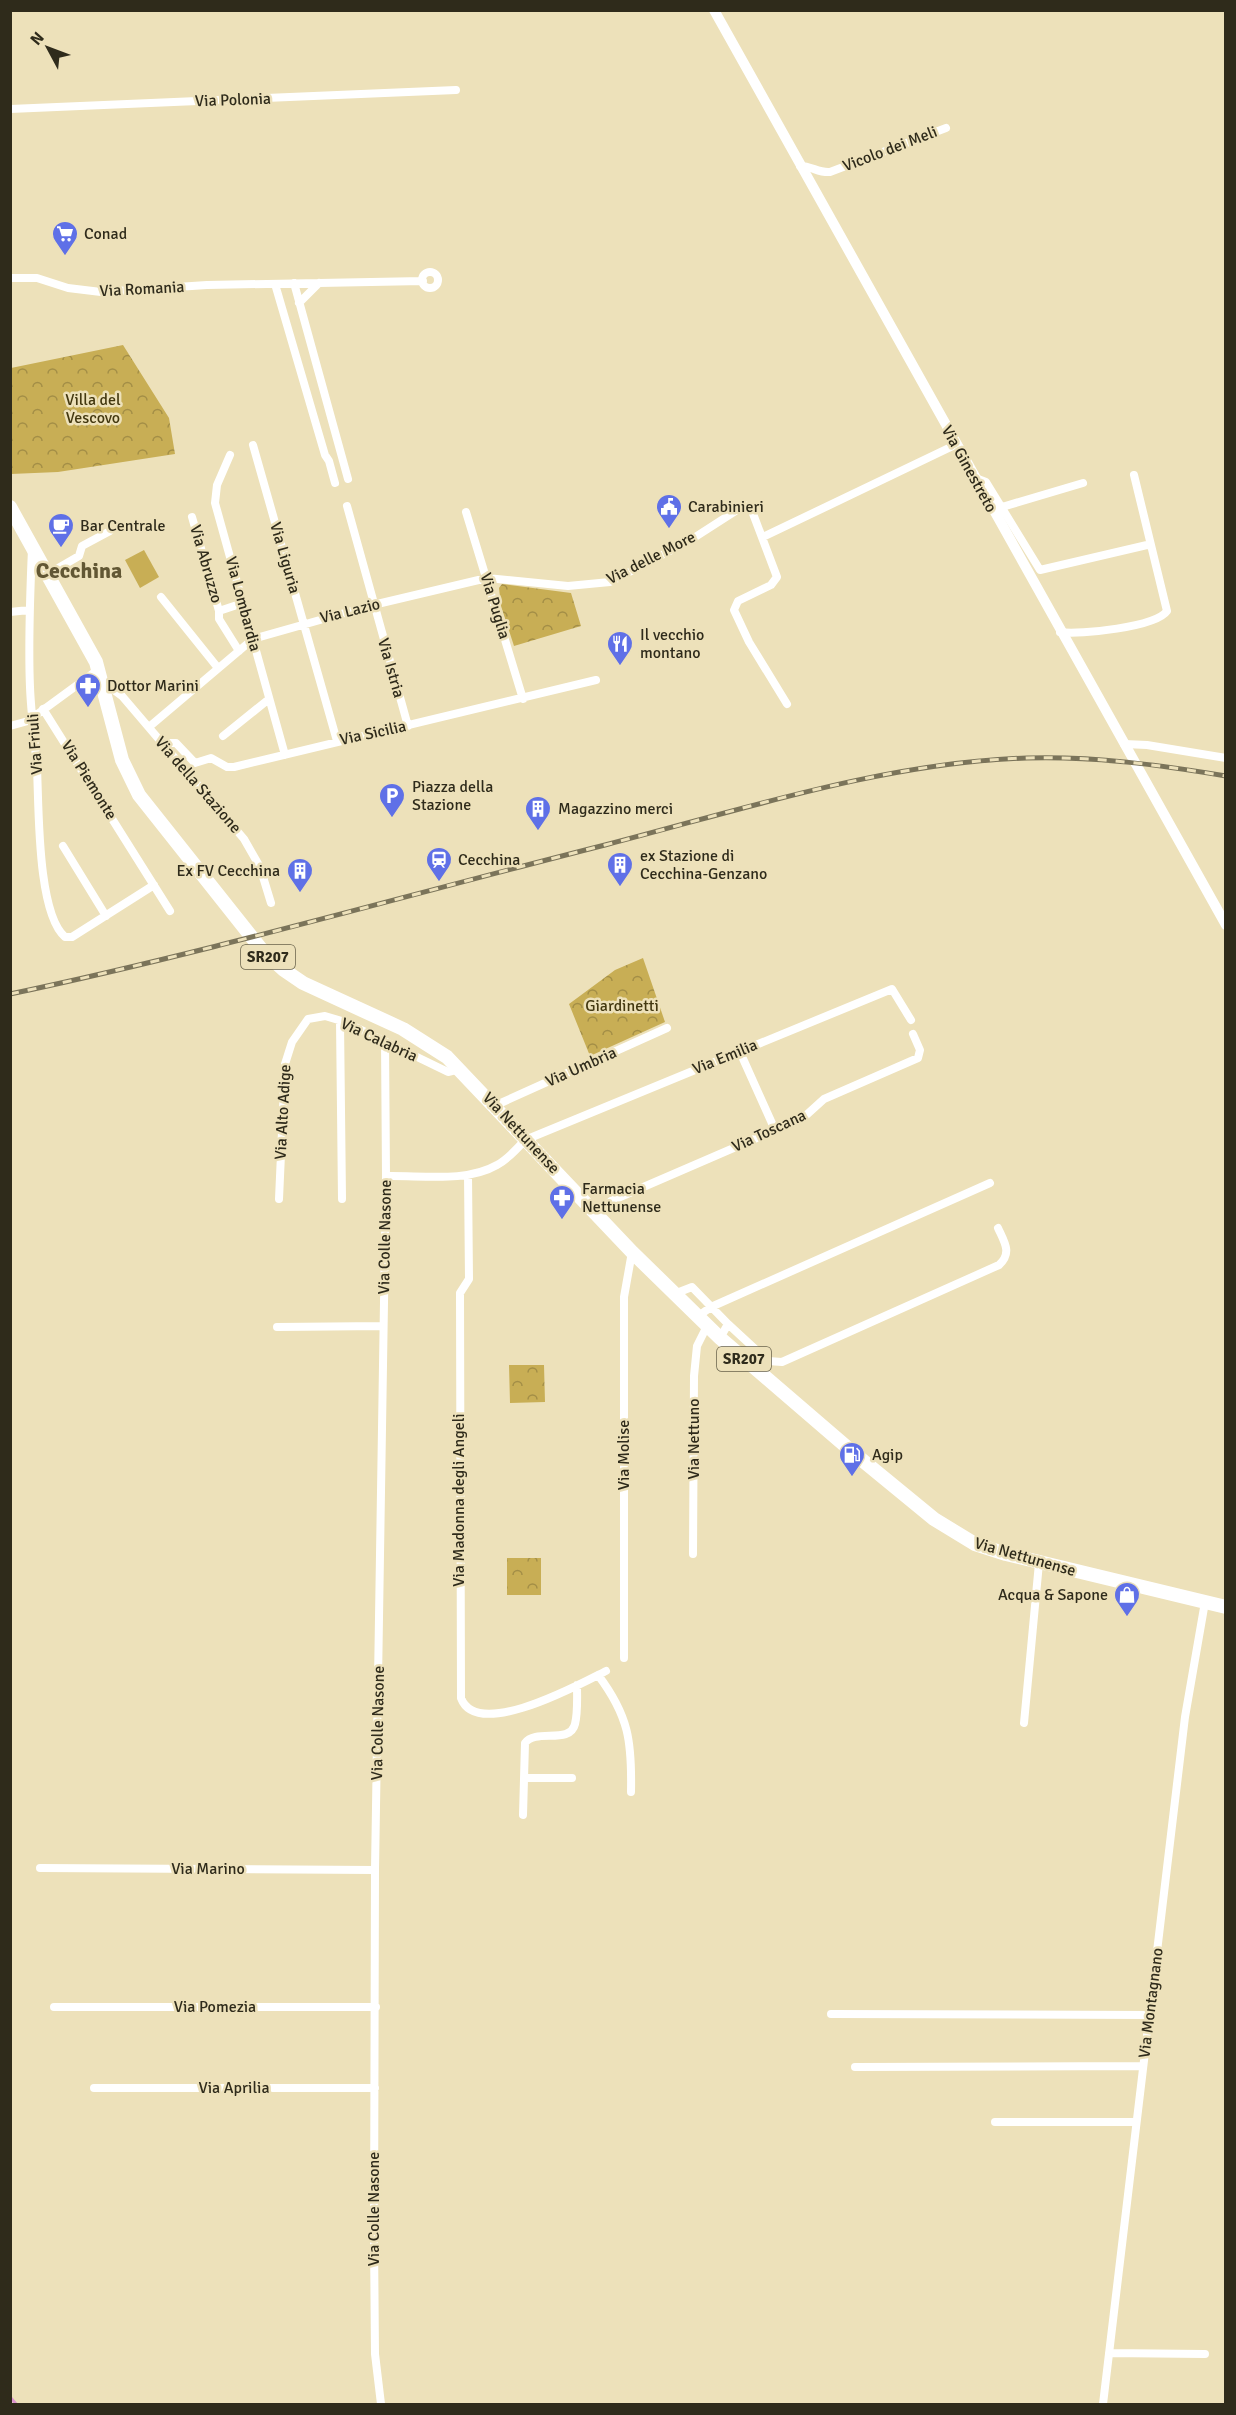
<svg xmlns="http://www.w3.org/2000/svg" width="1236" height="2415" font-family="Signika,sans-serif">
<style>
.park{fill:url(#park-crowns)}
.pitch{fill:#c8ae55}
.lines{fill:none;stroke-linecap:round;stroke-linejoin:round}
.stream{stroke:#dc93cf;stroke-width:3}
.minor{stroke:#fff;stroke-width:8}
.tertiary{stroke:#fff;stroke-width:10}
.primary{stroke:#fff;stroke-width:14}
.rail-casing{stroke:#7b745a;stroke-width:5}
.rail{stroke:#ede1ba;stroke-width:3;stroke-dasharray:9;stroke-linecap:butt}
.labels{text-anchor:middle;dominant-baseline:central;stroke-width:5;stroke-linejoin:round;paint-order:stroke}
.shield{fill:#ede1ba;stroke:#68624b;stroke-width:1.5}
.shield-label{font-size:15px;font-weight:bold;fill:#2f2b1b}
.street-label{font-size:16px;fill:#2f2b1b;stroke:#ede1ba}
.poi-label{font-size:16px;fill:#2f2b1b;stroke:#ede1ba;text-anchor:start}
.park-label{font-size:16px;fill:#433810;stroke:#ede1ba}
.district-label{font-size:22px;font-weight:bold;fill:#625734;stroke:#ede1ba}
</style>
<defs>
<pattern id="park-crowns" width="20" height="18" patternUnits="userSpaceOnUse" patternTransform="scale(1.5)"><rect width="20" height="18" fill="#c8ae55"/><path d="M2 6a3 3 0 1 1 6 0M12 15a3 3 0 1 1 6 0" fill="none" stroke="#a38e46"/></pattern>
</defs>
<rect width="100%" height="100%" fill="#ede1ba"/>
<path class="park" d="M123 345 169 418 175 454 58 472 11 474V368Z
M502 584 571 593 581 626 514 646 501 606 499 588Z
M643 958 665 1022 590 1056 569 1004 615 970Z
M509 1365H544L545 1402 510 1403Z
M507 1558H541V1595H507Z"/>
<path class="pitch" d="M144 550 159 577 140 588 125 560Z"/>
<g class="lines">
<path class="stream" d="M10 2397 16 2404"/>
<path class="minor" d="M10 109 456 90
M800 166C812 166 818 173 830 172L946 128
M422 280a8 8 0 1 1 16 0a8 8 0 1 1-16 0Z
M10 278H37L68 288 101 292 207 285 423 281
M294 283 348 479
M275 284 325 455 329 461 335 483
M299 303 319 283
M253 445 337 741
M230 455 217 485 215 503 285 755
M973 477 986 482 1040 570 1147 545
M347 506 408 726
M1002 507 1083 483
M466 512 523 699
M192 517 219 611
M763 537 955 445
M32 549C30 595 28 641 30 687 31 714 35 741 37 769 39 806 37 913 65 937H72L154 885
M48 574 79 556 82 546 110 531
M161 597 218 668
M10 612 29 610
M1060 632C1080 635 1156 627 1167 611L1134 475
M239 651 219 619V611L243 603
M103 682 122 696 244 839 260 867 271 903
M43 709 170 911
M10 726 28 721 99 669
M149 727 253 639 373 605 487 578 568 586 610 582 689 541 745 505 752 511 777 577 771 585 738 601 734 610 749 642 787 704
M223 736 269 699
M162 743H176L195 763 211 758 227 767H234L596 680
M1124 744 1147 745 1226 758
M63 846 106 916
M340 1021 342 1199
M740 1052 775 1130
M494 1106 667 1028
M468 1175 469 1279 460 1293 461 1698C477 1741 580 1684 606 1671
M386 1176C420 1175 466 1183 497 1165 508 1159 517 1149 525 1140L892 989 911 1020
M279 1199 285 1064 292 1042 308 1019 325 1016 345 1022 448 1072 460 1069
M598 1215 611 1201 803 1118 824 1099 918 1058 920 1050 913 1034
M674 1294 692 1287 728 1324 720 1338
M697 1317 711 1307 990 1183
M728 1324 768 1361 782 1362 999 1265C1012 1253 1005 1243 998 1228
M277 1327 383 1326
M693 1554 694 1376 697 1346 707 1326
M624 1658V1297L632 1252
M598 1675C629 1716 632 1742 631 1792
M1024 1723 1039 1563
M524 1778H572
M523 1815 525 1743C536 1728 570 1745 575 1724 578 1712 577 1697 577 1685
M40 1868 375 1870
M54 2007H376
M831 2014 1149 2015
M855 2067 1143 2066
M94 2088H375
M995 2122H1136
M1109 2353 1205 2354
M381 2404 375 2354 374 2239 375 1870 386 1176 385 1041
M1103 2404 1185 1717 1205 1602"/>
<path class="tertiary" d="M714 10 1226 925"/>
<path class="primary" d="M10 507 96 662 122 760 139 795 262 950 284 970 303 983 403 1029 447 1057 632 1252 720 1338 856 1455 934 1519 975 1544 1006 1554 1226 1607"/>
<defs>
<path id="rail" d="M10 994C210 952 407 895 605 845 741 810 886 762 1027 758 1095 756 1159 765 1226 776"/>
</defs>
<use href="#rail" class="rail-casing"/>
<use href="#rail" class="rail"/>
</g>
<defs>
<symbol id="supermarket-pin" viewBox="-11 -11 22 30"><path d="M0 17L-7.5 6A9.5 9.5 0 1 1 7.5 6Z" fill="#5f70e7" stroke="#ede1ba"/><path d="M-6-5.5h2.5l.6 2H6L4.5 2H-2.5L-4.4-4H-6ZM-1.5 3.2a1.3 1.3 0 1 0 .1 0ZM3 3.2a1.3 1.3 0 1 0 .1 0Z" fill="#fff"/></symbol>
<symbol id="civic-pin" viewBox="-11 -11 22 30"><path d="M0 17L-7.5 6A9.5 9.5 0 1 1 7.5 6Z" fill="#5f70e7" stroke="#ede1ba"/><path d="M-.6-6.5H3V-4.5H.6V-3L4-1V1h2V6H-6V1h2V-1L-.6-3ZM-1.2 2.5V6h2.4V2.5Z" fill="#fff"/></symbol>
<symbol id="cafe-pin" viewBox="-11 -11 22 30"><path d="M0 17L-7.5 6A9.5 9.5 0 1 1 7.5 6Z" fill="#5f70e7" stroke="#ede1ba"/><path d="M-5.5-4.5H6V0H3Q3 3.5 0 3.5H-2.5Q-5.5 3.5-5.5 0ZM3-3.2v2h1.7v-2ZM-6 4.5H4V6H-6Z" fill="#fff"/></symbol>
<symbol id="restaurant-pin" viewBox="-11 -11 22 30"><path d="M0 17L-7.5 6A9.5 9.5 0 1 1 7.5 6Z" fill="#5f70e7" stroke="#ede1ba"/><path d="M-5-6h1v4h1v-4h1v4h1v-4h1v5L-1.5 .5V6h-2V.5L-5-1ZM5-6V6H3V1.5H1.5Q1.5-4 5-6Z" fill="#fff"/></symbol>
<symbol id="pharmacy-pin" viewBox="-11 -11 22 30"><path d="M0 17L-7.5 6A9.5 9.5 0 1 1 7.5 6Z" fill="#5f70e7" stroke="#ede1ba"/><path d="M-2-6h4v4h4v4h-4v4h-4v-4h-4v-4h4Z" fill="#fff"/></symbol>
<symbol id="parking-pin" viewBox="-11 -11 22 30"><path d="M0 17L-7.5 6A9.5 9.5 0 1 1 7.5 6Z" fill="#5f70e7" stroke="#ede1ba"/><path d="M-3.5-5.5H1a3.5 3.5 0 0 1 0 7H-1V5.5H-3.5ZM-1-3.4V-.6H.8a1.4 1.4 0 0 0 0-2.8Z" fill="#fff"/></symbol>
<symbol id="building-pin" viewBox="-11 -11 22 30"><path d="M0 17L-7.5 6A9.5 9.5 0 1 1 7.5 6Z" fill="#5f70e7" stroke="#ede1ba"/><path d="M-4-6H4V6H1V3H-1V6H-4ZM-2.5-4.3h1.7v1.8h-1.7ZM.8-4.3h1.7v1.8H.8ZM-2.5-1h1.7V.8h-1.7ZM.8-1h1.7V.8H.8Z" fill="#fff"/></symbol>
<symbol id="station-pin" viewBox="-11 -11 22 30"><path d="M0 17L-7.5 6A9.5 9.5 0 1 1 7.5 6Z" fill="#5f70e7" stroke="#ede1ba"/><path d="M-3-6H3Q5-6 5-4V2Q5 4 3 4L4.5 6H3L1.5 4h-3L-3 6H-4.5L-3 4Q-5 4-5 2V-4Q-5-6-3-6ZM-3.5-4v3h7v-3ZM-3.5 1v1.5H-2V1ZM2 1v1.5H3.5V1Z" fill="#fff"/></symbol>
<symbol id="fuel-pin" viewBox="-11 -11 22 30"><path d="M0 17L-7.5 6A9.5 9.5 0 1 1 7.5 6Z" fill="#5f70e7" stroke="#ede1ba"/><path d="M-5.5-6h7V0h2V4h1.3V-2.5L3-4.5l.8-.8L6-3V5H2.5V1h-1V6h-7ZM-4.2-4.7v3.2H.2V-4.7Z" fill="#fff"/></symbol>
<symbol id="shop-pin" viewBox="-11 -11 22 30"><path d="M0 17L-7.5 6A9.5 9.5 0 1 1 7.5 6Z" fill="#5f70e7" stroke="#ede1ba"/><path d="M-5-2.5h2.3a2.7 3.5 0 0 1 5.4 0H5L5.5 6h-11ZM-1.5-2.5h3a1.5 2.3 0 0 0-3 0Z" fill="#fff"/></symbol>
</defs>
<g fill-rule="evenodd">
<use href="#supermarket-pin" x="50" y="219" width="30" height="40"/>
<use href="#civic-pin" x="654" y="492" width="30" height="40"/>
<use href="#cafe-pin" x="46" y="511" width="30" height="40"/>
<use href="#restaurant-pin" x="605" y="629" width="30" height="40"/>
<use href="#pharmacy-pin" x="73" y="671" width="30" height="40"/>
<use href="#parking-pin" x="377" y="781" width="30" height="40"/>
<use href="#building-pin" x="523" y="794" width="30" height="40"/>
<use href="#station-pin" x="424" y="845" width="30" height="40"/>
<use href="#building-pin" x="605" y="850" width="30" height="40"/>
<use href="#building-pin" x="285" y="856" width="30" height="40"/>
<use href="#pharmacy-pin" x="547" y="1183" width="30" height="40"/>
<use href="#fuel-pin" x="837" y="1440" width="30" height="40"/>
<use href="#shop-pin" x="1112" y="1580" width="30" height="40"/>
</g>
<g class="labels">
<g class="shield">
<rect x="241" y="945" width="54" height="24" rx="4.5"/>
<rect x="717" y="1347" width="54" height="24" rx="4.5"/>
</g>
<g class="shield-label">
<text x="268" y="957">SR207</text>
<text x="744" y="1359">SR207</text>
</g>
<g class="street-label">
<text transform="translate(233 100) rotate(-2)">Via Polonia</text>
<text transform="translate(890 149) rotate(-21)">Vicolo dei Meli</text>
<text transform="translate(142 289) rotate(-3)">Via Romania</text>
<text transform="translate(969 469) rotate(61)">Via Ginestreto</text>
<text transform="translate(285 558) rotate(74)">Via Liguria</text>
<text transform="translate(651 558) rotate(-27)">Via delle More</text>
<text transform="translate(206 564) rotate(74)">Via Abruzzo</text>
<text transform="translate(243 604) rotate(75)">Via Lombardia</text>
<text transform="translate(495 606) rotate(73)">Via Puglia</text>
<text transform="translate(350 611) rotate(-14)">Via Lazio</text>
<text transform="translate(391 668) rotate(74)">Via Istria</text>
<text transform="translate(373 733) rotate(-12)">Via Sicilia</text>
<text transform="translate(35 744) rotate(-94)">Via Friuli</text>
<text transform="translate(89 780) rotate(58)">Via Piemonte</text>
<text transform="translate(198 785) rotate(49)">Via della Stazione</text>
<text transform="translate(379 1040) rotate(25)">Via Calabria</text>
<text transform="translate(725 1057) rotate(-22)">Via Emilia</text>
<text transform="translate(581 1067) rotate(-24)">Via Umbria</text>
<text transform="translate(283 1112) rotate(-87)">Via Alto Adige</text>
<text transform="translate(769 1131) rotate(-25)">Via Toscana</text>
<text transform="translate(521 1133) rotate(47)">Via Nettunense</text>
<text transform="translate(385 1237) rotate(-89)">Via Colle Nasone</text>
<text transform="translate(694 1439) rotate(-90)">Via Nettuno</text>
<text transform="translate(624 1455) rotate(-90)">Via Molise</text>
<text transform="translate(459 1500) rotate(-90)">Via Madonna degli Angeli</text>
<text transform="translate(1025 1557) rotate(16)">Via Nettunense</text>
<text transform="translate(378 1723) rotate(-89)">Via Colle Nasone</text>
<text x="208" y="1869">Via Marino</text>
<text transform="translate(1151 2003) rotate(-83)">Via Montagnano</text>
<text x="215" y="2007">Via Pomezia</text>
<text x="234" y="2088">Via Aprilia</text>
<text transform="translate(374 2209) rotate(-90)">Via Colle Nasone</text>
</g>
<g class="poi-label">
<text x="84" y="234">Conad</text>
<text x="688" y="507">Carabinieri</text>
<text x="80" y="526">Bar Centrale</text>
<text x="640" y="635">Il vecchio<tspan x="640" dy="18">montano</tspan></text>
<text x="107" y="686">Dottor Marini</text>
<text x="412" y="787">Piazza della<tspan x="412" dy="18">Stazione</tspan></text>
<text x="558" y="809">Magazzino merci</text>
<text x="640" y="856">ex Stazione di<tspan x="640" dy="18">Cecchina-Genzano</tspan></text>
<text x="458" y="860">Cecchina</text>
<text x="280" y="871" text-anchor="end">Ex FV Cecchina</text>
<text x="582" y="1189">Farmacia<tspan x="582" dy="18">Nettunense</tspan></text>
<text x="872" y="1455">Agip</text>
<text x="1108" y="1595" text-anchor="end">Acqua &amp; Sapone</text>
</g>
<g class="park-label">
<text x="93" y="400">Villa del<tspan x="93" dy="18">Vescovo</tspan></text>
<text x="622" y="1006">Giardinetti</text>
</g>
<g class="district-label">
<text x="79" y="570">Cecchina</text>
</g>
</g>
<rect width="1236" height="2415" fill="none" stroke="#2f2b1b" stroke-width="24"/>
<g transform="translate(48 48) rotate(311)" stroke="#ede1ba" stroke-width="4.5" paint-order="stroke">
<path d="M0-4.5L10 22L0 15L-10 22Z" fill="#2f2b1b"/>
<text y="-9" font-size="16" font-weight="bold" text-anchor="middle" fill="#2f2b1b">N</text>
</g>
</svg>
